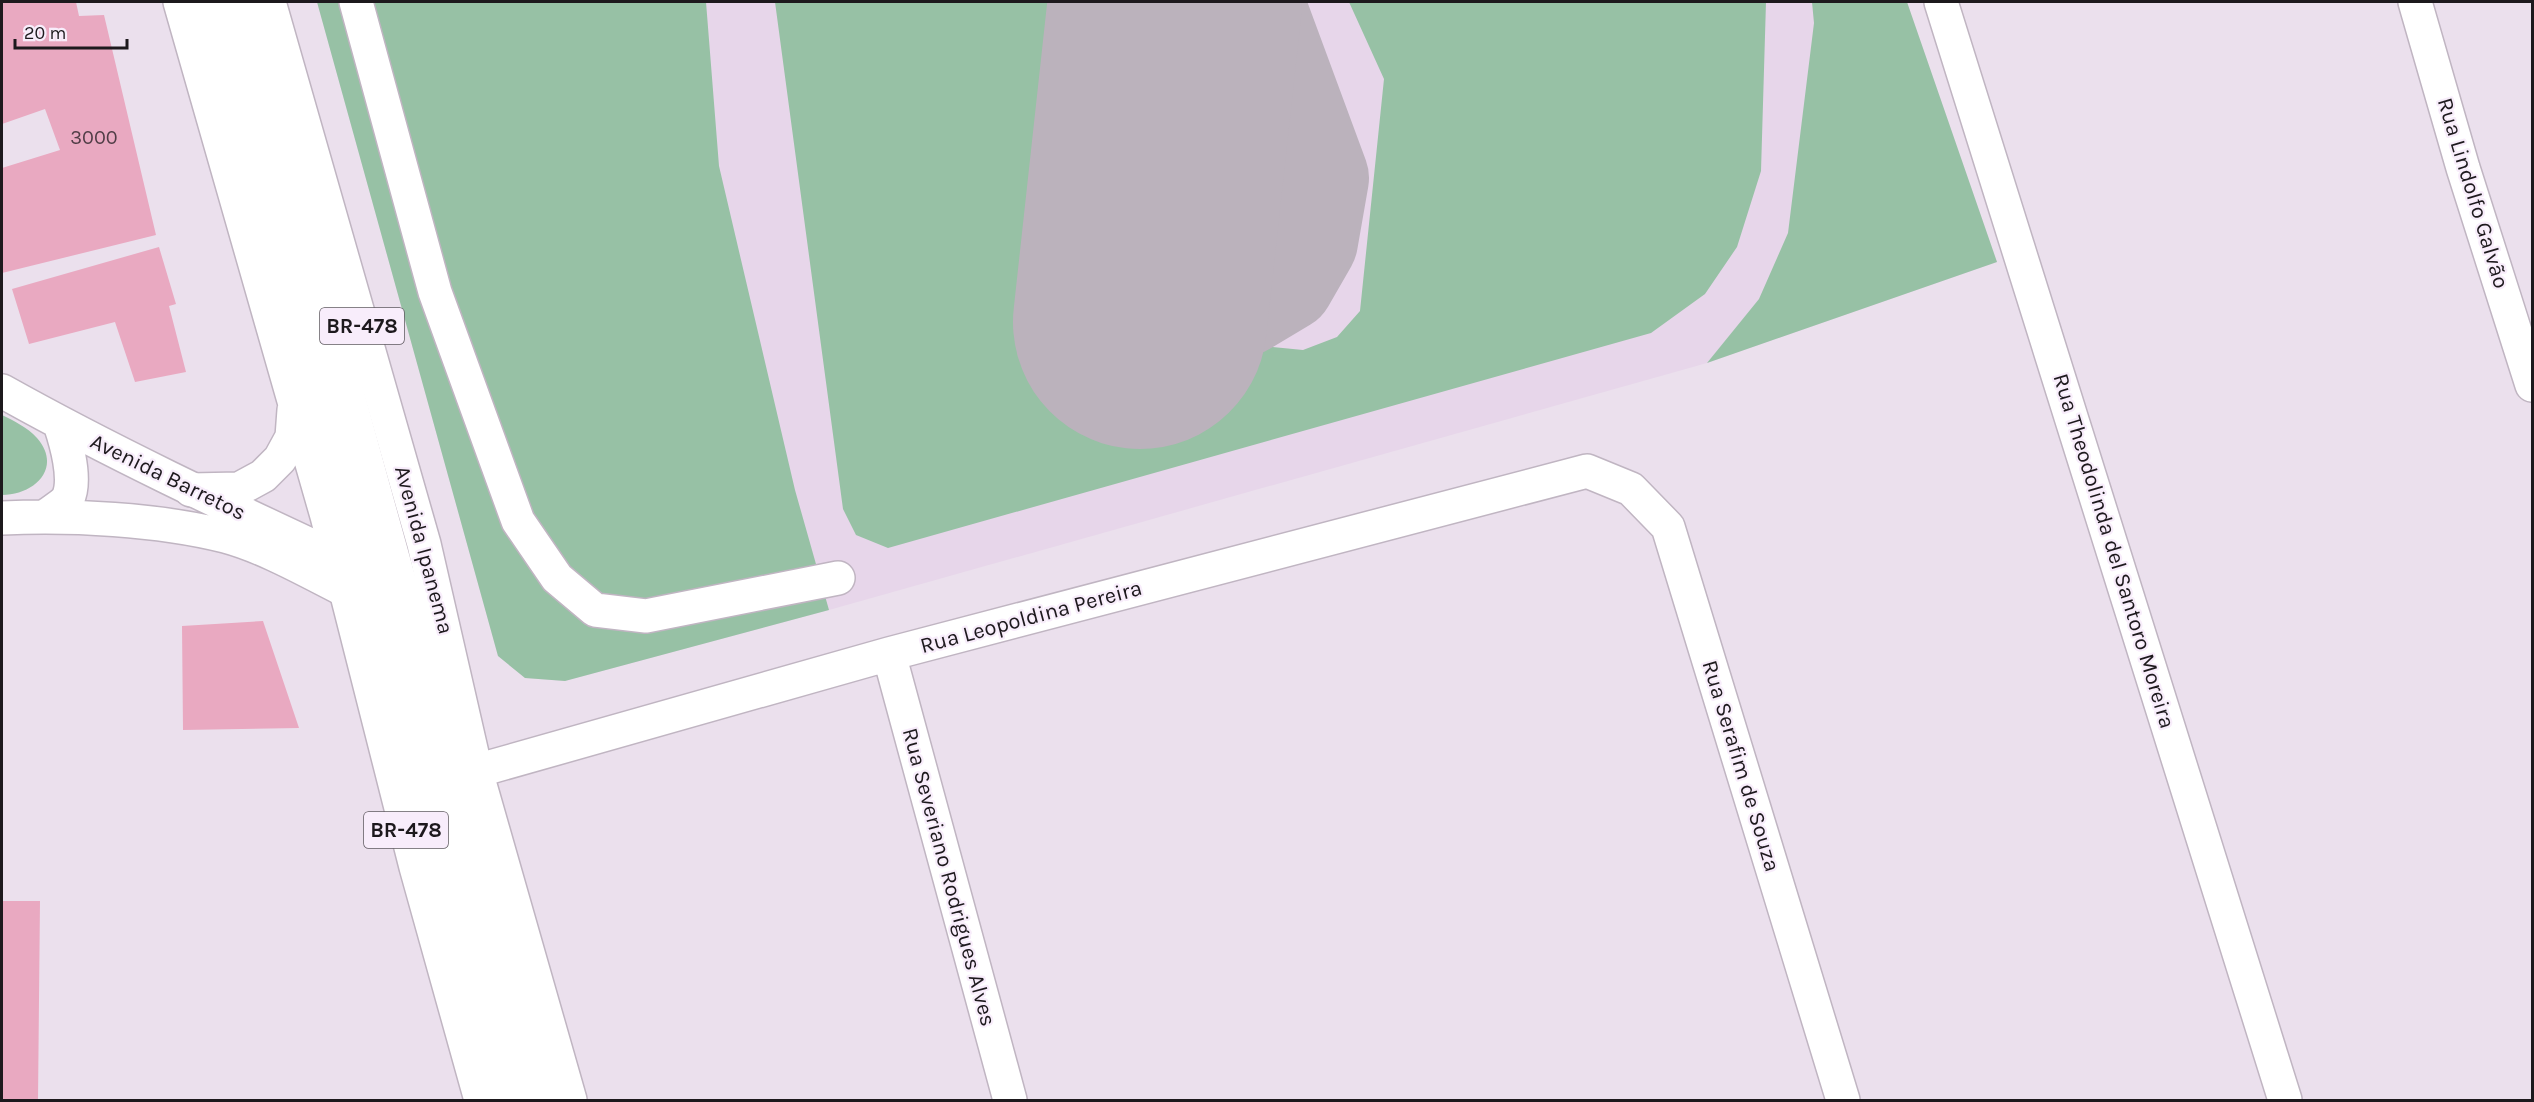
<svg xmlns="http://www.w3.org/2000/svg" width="2534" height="1102" font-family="Karla,sans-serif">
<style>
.built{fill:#e7d6ea}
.green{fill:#97c1a5}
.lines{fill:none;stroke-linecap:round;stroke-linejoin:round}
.taxiway{stroke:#bbb2bc;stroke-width:102}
.runway{stroke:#bbb2bc;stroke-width:254}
.building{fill:#e9a9c1}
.minor-casing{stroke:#c0b5c2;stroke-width:36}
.major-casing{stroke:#c0b5c2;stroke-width:36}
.minor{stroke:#fff;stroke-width:33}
.major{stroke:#fff;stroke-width:33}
.labels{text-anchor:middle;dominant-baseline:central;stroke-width:4.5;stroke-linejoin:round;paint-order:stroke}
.number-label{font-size:20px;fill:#503d46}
.shield{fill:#f8edfb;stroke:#5f5960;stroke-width:1.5}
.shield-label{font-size:21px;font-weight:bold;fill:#1d191d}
.street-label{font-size:22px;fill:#1d191d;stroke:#f8edfb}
</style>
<rect width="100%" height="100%" fill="#ebe0ed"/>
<path class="built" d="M317 2H1907L1997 262 1707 363 829 610 565 681 525 678 498 656Z"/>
<path class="green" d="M317 2H706L719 166 795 490 829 610 565 681 525 678 498 656Z
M775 2H1111L1076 328 1303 350 1337 337 1360 311 1384 79 1349 2H1766L1761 171 1737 247 1705 294 1651 333 888 548 856 535 843 509Z
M1812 2H1907L1997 262 1707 363 1759 299 1788 233 1814 23Z
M2 415C14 421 27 427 37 438 63 468 34 495 2 495Z"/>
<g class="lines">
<path class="taxiway" d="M1169 2 1113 171 1118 245 1143 292 1186 310 1242 306 1284 281 1307 241 1318 178 1253 2"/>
<path class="runway" d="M1140 322 1175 2"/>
</g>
<path class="building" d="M2 2H76L79 16 104 15 156 235 2 273V168L60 150 45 109 2 124Z
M159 247 176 304 169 306 186 372 135 382 115 322 29 344 12 289Z
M263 621 299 728 183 730 182 626Z
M2 901H40L38 1100H2Z"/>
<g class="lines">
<defs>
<path id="minor" d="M207 2 392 674 512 1100
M239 2 543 1100
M356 2 435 292 518 521 557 578 595 610 646 616 838 578
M1941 2 2285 1100
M2415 2 2463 168 2532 385
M2 391C111 452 224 505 338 558
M46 516C52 511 64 505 68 498 77 479 66 442 60 424
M2 518C71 515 157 519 225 536 266 547 309 572 347 591
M889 654 1010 1100
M476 771 889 654 1587 471 1631 489 1668 527 1843 1100"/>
<path id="major" d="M180 2 327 516 416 867 481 1100
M269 2 424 544 476 771 570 1100
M191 490 239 489 263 476 280 459 292 437 294 410
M338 558 383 579 413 604 443 643"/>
</defs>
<use href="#minor" class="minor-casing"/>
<use href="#major" class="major-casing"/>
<use href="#minor" class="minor"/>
<use href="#major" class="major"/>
</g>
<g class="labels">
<g class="number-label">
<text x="94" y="137">3000</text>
</g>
<g class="shield">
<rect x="320" y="308" width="84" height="36" rx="4.5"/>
<rect x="364" y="812" width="84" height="36" rx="4.5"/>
</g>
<g class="shield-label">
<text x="362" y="326">BR-478</text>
<text x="406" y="830">BR-478</text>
</g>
<g class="street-label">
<text transform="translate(2473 193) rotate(73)">Rua Lindolfo Galvão</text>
<text transform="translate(168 477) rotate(26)">Avenida Barretos</text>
<text transform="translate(424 550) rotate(75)">Avenida Ipanema</text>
<text transform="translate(2114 551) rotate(73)">Rua Theodolinda del Santoro Moreira</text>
<text transform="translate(1031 617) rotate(-15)">Rua Leopoldina Pereira</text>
<text transform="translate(1741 766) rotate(73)">Rua Serafim de Souza</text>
<text transform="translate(949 877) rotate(75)">Rua Severiano Rodrigues Alves</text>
</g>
</g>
<rect width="2534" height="1102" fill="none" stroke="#1d191d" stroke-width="6"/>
<path d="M15 39v9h112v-9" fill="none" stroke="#1d191d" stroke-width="3"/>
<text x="24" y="39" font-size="18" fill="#1d191d" stroke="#f8edfb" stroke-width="4.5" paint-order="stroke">20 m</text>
</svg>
